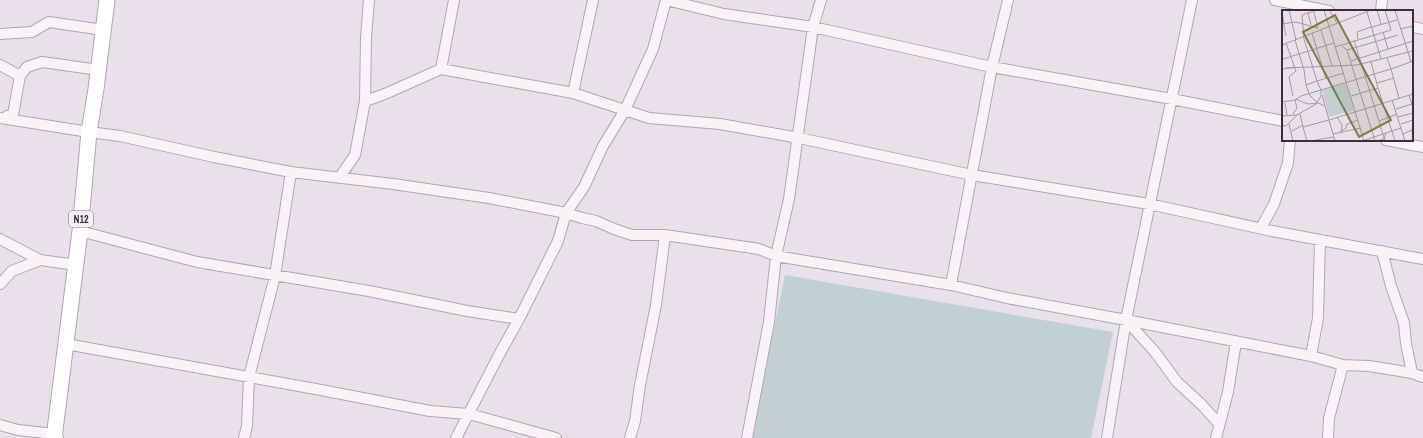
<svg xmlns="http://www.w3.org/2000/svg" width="1423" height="438" font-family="'Archivo Narrow',sans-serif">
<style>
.green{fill:#c3d0d2}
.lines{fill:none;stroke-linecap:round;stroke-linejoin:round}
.street-casing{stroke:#b2a6b3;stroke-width:12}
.primary-casing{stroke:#b3a1b4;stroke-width:17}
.street{stroke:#f7f3f7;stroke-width:10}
.primary{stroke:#fff;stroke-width:15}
.labels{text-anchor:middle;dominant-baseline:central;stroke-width:3;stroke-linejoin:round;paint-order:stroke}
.shield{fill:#f6f0f6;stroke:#766576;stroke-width:1}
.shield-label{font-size:10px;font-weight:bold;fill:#3f2a3f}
.inset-road{fill:none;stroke:#a498a5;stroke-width:1}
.view{fill:#7b7f47;fill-opacity:0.15;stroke:#7b7f47;stroke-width:2}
.inset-edge{fill:none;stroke:#3f2a3f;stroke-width:2}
</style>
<rect width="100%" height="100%" fill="#e8e1e9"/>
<path class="green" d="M785 275 1113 332 1091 438H751Z"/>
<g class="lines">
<defs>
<path id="street" d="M666 0 724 14 813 27 992 67 1172 99 1283 121
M1275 0 1329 11
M1381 11 1382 0
M1412 27 1423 29
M0 34 32 32 49 22 103 30
M0 65 20 76 12 120 7 116
M441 69 454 0
M20 76 27 67 42 62 99 70
M573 93 593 0
M365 101 385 94 441 69 573 93 649 118 720 124 799 138 972 175 1149 204 1272 231 1423 259
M0 118 89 132 120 136 214 157 291 172 393 184 489 198 566 213 582 218 596 221 614 229 632 235H665L759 249 776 256 951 285 1007 298 1126 320 1311 356 1343 365 1369 366 1412 373 1423 377
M1386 140 1423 147
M339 178 355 155 365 101 366 38 369 0
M1261 228 1274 204 1288 163 1290 140
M80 231 197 262 369 291 467 311 519 319
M0 239 40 260 76 265
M1382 251 1391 286 1404 323 1406 343 1412 373
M0 284 12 271 40 260
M951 285 992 67 1008 0
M1126 320 1155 352 1177 382 1202 405 1219 424
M66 344 321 390 430 411 469 414 556 438
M1311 356 1318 318 1320 240
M0 425 18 430 54 434 58 437
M244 438 247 426 249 377 275 276 291 172
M456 438 500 353 519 319 558 241 566 213 584 187 603 146 625 110 653 49 666 0
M630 438 635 421 640 385 656 305 665 235
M747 438 769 322 776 256 789 199 813 27 821 0
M1107 438 1126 320 1192 0
M1216 438 1228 392 1236 342
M1328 438 1329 418 1343 365"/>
<path id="primary" d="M54 438 80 231 89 132 96 89 107 0"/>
</defs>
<use href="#street" class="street-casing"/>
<use href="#primary" class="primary-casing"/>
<use href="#street" class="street"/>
<use href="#primary" class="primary"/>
</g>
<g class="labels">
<rect class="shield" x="69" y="211" width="24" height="16" rx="3"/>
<g class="shield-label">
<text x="81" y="219">N12</text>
</g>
</g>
<g transform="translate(1282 10)">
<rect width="131" height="131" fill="#e8e1e9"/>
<path d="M64 74 72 100 47 107 40 80Z" fill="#c3d0d2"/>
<path class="inset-road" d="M7 0 14 30M42 0 82 131M95 0 99 14M113 0 129 52M48 1 55 13M0 2 4 26M32 2 36 19M85 2 99 49M26 3 29 15M0 14 14 12 35 18M90 17 115 10M118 19 131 16M39 20 50 56M101 22 106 39M30 23 44 69M76 29 75 22 89 17M13 30 22 60 24 75 35 71 22 29 20 5 35 0M72 30 103 131M4 33 14 61 7 67 11 86M0 35 89 0M60 36 65 40 93 131M53 37 109 20 103 0M65 40 116 25M1 49 52 33M69 51 131 31M4 58 75 55 131 41M0 59 13 57M95 73 112 68M24 75 28 86 35 92M96 78 113 131M127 85 131 98M69 86 96 78 89 52M117 88 109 59 131 51M13 89 26 94 37 93 42 96M110 90 123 131M0 92 13 90 19 86 39 80 35 71 62 63M3 93 5 105M114 99 130 94M11 104 15 98 13 90M18 104 21 117 47 110 40 85M0 106 15 105 34 94 39 86V80L109 59 105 48M55 107 60 115 59 122M116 107 131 103M97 111 115 104M7 114 11 131M119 114 131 110M0 115 4 116 15 105M21 117 25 131M10 121 21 115M58 122 64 118 65 114 76 110M51 124 79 118M121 124 130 120 131 127M28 131 52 127M53 131 47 110 131 84M80 131 119 118M95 131 102 129 104 123"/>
<path class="view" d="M53 5 109 110 77 127 21 22Z"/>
<rect width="131" height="131" class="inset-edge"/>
</g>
</svg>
